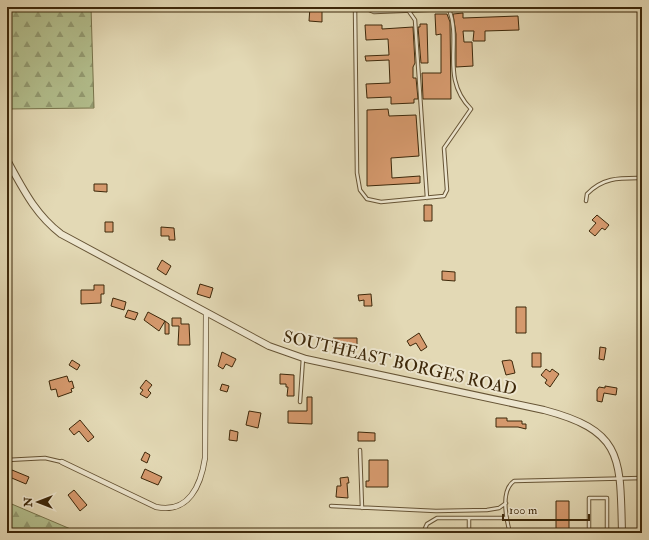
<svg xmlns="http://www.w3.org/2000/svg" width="649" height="540" font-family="'IM FELL Double Pica',serif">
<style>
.forest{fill:url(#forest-firs);stroke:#78744c}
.building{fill:#d5996d;stroke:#3d280a}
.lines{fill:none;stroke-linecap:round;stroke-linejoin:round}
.service-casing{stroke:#665435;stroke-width:4.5}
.minor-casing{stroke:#665435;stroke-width:6}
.tertiary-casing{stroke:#665435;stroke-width:8}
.service{stroke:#ede6cf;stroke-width:2.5}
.minor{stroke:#ede6cf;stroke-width:4.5}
.tertiary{stroke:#ede6cf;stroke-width:6}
.labels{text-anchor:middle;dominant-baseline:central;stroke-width:4;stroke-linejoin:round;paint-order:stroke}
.street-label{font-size:17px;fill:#3d280a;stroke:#ede6cf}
</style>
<defs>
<pattern id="forest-firs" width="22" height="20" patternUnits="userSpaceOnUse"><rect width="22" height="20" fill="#b3bf8e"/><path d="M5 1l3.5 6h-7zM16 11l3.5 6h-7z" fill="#939b72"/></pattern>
</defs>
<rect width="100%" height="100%" fill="#e3d9b5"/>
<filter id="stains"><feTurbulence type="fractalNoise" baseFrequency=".005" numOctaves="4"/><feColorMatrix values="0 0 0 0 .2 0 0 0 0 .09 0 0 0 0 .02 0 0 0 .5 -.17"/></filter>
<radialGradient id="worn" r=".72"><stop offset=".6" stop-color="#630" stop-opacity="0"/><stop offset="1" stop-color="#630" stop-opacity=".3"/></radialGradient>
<path class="forest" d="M7 7H91L94 108 7 109Z
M7 502 80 533H7Z"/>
<path class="building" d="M310 7H322V22L309 21Z
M463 13V18L518 16 519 30 485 31V41H473L474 31H463L464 42H472L473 66 456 67V34L453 14Z
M435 14H447L450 22 451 99H423L422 73H441V34L436 35Z
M420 24H427L428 63H421L418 27H420Z
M365 25H382V29L413 27 415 63 413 67V78H416L418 99H414V103L391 104V97L367 98 366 84 390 83 389 60 366 61 365 56 389 55 388 39 366 40Z
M388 109 389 116 416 115 419 156 391 158 392 178 420 176V183L367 186V110Z
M94 184H107V192L94 191Z
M424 205H432V221H424Z
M597 215 609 225 605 230 602 228 595 236 589 231 596 223 592 220Z
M105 222H113V232H105Z
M161 227 174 228 175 240H169V236H161Z
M162 260 171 266 166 275 157 269Z
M442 271 455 272V281L442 280Z
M200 284 213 288 210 298 197 294Z
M94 285H104V294H101V303L81 304V290H94Z
M371 294 372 306H364V300L359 301 358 295Z
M113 298 126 302 124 310 111 306Z
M516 307H526V333H516Z
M128 310 138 313 135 320 125 317Z
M148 312 165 321 159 331 144 320Z
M172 318H181V324H189L190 345H178L179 326H172Z
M165 321 169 324V334H165Z
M419 333 427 347 421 351 416 343 410 346 407 341Z
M333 338H357V346L333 347Z
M600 347 606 348 604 360 599 359Z
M222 352 236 359 232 367 226 364 223 369 218 366Z
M532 353H541V367H532Z
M72 360 80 365 77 370 69 365Z
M510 360 512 361 515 373 506 375 502 361Z
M546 369 550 372 552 369 559 374 550 387 545 383 547 380 541 375Z
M280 374 294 375V396H287L288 387H286V384H280Z
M67 376 69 382 72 381 74 388 71 389 72 392 58 397 56 389 51 390 49 381Z
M146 380 152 385 148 390 151 393 147 398 140 394 143 390 140 388Z
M222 384 229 386 227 392 220 390Z
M605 386 617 388 616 395 604 393 602 402 597 401V390L599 387 605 388Z
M307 397H312V424L288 423V411H307Z
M249 411 261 413 258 428 246 425Z
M496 418H507V421H522V424H526V429L518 427H496Z
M80 420 94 437 88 442 79 431 74 435 69 429Z
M230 430 238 432 237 441 229 440Z
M358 432 375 433V441H358Z
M145 452 150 455 147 463 141 460Z
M369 460H388V487H366V481H369Z
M145 469 162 477 158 485 141 478Z
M7 470 11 472 12 470 29 477 26 484 7 476Z
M348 477 349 483H347L348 498 336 497 337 486H341L340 478Z
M74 490 87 505 80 511 68 495Z
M556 501H569V533H556Z"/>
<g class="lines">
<defs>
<path id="service" d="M355 7 357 173 360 190 367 199 381 202 444 196 447 190 444 148 471 109C440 78 462 43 449 9L374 12 362 7
M408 10 415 20 427 198
M586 201 587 194C603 177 620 178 642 178
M300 402 303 358
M360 450 362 508
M7 460 45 458 62 462
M331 506 436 511 487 510 499 508 506 503
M469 518V533
M423 533 427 524 437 518H507
M510 533C506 518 500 491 514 481L642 478
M589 533V498H607V533"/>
<path id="minor" d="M62 462 156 507C189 514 201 485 205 458L206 313"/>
<path id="tertiary" d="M7 160C23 189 35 214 61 234L269 346 306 359 544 410C624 431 620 458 622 533"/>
</defs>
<use href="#service" class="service-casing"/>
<use href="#minor" class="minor-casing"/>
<use href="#tertiary" class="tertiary-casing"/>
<use href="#service" class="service"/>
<use href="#minor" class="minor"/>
<use href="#tertiary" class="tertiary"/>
</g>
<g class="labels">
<g class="street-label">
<text transform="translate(400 363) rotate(13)">SOUTHEAST BORGES ROAD</text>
</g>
</g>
<rect width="649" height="540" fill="none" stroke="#e3d9b5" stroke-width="24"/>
<rect x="8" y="8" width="633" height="524" fill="none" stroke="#3d280a" stroke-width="2"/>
<rect x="12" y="12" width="625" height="516" fill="none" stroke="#3d280a"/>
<g transform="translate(38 502) rotate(270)" stroke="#ede6cf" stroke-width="3" paint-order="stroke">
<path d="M0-3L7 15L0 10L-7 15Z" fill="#3d280a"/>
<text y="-6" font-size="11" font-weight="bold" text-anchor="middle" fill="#3d280a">N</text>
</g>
<path d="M503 514v6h86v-6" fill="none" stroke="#3d280a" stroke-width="2"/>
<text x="509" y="514" font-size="12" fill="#3d280a" stroke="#ede6cf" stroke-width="3" paint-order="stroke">100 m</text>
<rect width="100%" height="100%" filter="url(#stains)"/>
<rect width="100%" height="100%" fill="url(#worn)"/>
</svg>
